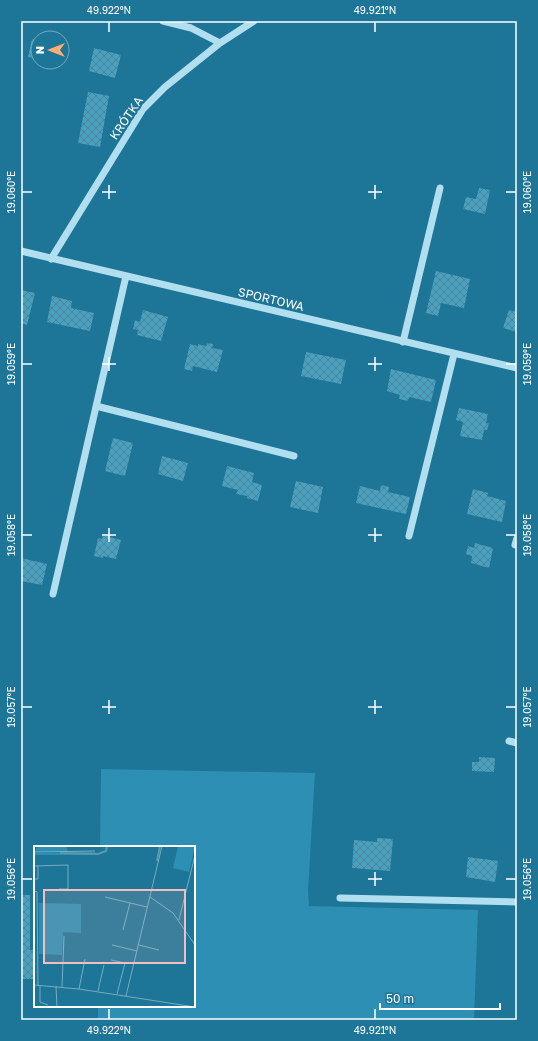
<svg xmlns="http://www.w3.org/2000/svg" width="538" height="1041" font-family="'Golos Text',sans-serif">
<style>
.grass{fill:#2d8fb3}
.building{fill:url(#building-cross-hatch)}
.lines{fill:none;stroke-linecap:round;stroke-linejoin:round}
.minor{stroke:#b1dff0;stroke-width:7}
.ticks{fill:none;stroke:#fff;stroke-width:1.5}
.labels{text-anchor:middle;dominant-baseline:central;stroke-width:4;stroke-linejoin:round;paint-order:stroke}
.street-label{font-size:12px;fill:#fff;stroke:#1d7597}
.inset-river{fill:none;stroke:#5d97ac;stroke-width:2}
.inset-road{fill:none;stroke:#77acc1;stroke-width:1}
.view{fill:#f3bebe;fill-opacity:0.15;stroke:#f3bebe;stroke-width:2}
.inset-edge{fill:none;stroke:#fff;stroke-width:2}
.neatline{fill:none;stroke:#fff;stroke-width:1.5}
.ticks-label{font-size:10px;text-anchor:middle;fill:#fff}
</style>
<defs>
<pattern id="building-cross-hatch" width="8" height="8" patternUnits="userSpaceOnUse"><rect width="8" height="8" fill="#4aa0bf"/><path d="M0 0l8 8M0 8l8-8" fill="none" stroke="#4b8397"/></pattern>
</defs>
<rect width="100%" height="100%" fill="#1d7597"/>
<path class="grass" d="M101 769 315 773 308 891 309 906 478 910 474 1020H98V1006H194V847H100Z"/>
<path class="building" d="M32 39 38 40V59L28 57Z
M94 48 121 55 115 78 89 71Z
M88 92 109 96 100 147 78 143Z
M479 188 490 190 485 214 463 209 466 197 476 199Z
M436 271 470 279 464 308 441 303 438 316 426 313Z
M21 290 35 293 27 325 21 323Z
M52 296 72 301 71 308 94 313 90 331 47 322Z
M143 310 168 317 161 341 137 335 138 330 133 329 135 320 140 322Z
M509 310 517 312V332L503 328Z
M207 343 213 344 212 348 223 350 217 372 193 366 192 371 184 369 190 344 198 346V344L206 346Z
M306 352 346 360 341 384 301 376Z
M391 369 436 380 431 402 409 397 408 401 399 399 400 395 387 391Z
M459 408 488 414 486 423H489L487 430H484L482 440 460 436 463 422 456 420Z
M113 438 133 443 125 476 105 471Z
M162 456 188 463 183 481 158 474Z
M227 466 254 473 252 482 262 485 258 501 247 498V496L236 494 238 490 222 486Z
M296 481 323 487 318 513 290 507Z
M381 485 389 487 388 492 410 497 406 514 356 503 360 486 380 491Z
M473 489 488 493 487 496 506 501 502 522 467 514Z
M103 535 121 540 116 559 103 556V558L94 556 98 538 102 539Z
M475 543 493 548 489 568 471 563 472 556 466 554 468 546 474 548Z
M21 558 47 564 42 585 21 581Z
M479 757 495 758 494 772 472 771V762H479Z
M377 838 393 839 390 871 352 868 354 840 377 842Z
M468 857 498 861 495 882 466 877Z
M21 895H30V950H35V979H21Z"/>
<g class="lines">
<path class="minor" d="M163 21 191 28 220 43
M21 251 517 368
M51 259 143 109 165 87 220 43 254 21
M403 342 440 188
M96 406 294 456
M409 536 454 354
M515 545 517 538
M53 594 126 276
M509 741 517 743
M340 898 517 902"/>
</g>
<path class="ticks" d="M109 22V32M375 22V32M109 185V199M375 185V199M22 192H32M102 192H116M368 192H382M506 192H516M109 357V371M375 357V371M22 364H32M102 364H116M368 364H382M506 364H516M109 528V542M375 528V542M22 535H32M102 535H116M368 535H382M506 535H516M109 700V714M375 700V714M22 707H32M102 707H116M368 707H382M506 707H516M375 872V886M22 879H32M368 879H382M506 879H516M109 1009V1019M375 1009V1019"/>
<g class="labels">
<g class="street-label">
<text transform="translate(126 118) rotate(-56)">KRÓTKA</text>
<text transform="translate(271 299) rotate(13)">SPORTOWA</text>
</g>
</g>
<g transform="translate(34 846)">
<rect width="161" height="161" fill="#1d7597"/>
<path d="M144 0H161L155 26 139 22ZM5 57 47 58V87L29 86 28 109 5 108Z" fill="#2d8fb3"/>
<path d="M3 0H32L34 5 1 6ZM61 6 62 9H0V7Z" fill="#2d8fb3"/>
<path class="inset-river" d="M26 7 64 8 72 5 73 0M123 15 126 0"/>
<path class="inset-road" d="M0 6 61 5M0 20 34 19V43H25M0 33H4V20M0 45 3 46 4 140M71 51 113 61M116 51 139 67 161 99M145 74 161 9M89 84 96 57M78 99 103 105M105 99 125 104M77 114 91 117 83 148M0 139 45 143 161 161M6 140V156L14 159M22 140 23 161M28 141 30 90M45 143 51 113M64 145 70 119M92 150 128 0"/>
<path class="view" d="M10 44H151V117H10Z"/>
<rect width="161" height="161" class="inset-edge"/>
</g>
<rect width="538" height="1041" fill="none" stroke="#1d7597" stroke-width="44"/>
<g transform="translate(50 50) rotate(270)"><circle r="19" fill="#1d7597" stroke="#77acc1"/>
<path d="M0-3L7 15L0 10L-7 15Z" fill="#ffad70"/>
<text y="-6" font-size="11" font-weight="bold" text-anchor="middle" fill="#ffffff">N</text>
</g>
<path d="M380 1003v6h120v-6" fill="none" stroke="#ffffff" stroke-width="2"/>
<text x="386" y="1003" font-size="12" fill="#ffffff" stroke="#1d7597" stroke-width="3" paint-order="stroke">50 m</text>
<rect x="22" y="22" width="494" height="997" class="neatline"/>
<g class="ticks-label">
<text x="109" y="14">49.922°N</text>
<text x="375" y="14">49.921°N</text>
<text transform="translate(527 192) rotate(-90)" y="4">19.060°E</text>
<text transform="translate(11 192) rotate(-90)" y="4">19.060°E</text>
<text transform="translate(527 364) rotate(-90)" y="4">19.059°E</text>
<text transform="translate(11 364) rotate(-90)" y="4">19.059°E</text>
<text transform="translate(11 535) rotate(-90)" y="4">19.058°E</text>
<text transform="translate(527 535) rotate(-90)" y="4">19.058°E</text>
<text transform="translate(11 707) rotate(-90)" y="4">19.057°E</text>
<text transform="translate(527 707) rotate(-90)" y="4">19.057°E</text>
<text transform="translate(11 879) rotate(-90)" y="4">19.056°E</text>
<text transform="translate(527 879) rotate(-90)" y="4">19.056°E</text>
<text x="109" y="1034">49.922°N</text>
<text x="375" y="1034">49.921°N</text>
</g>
</svg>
